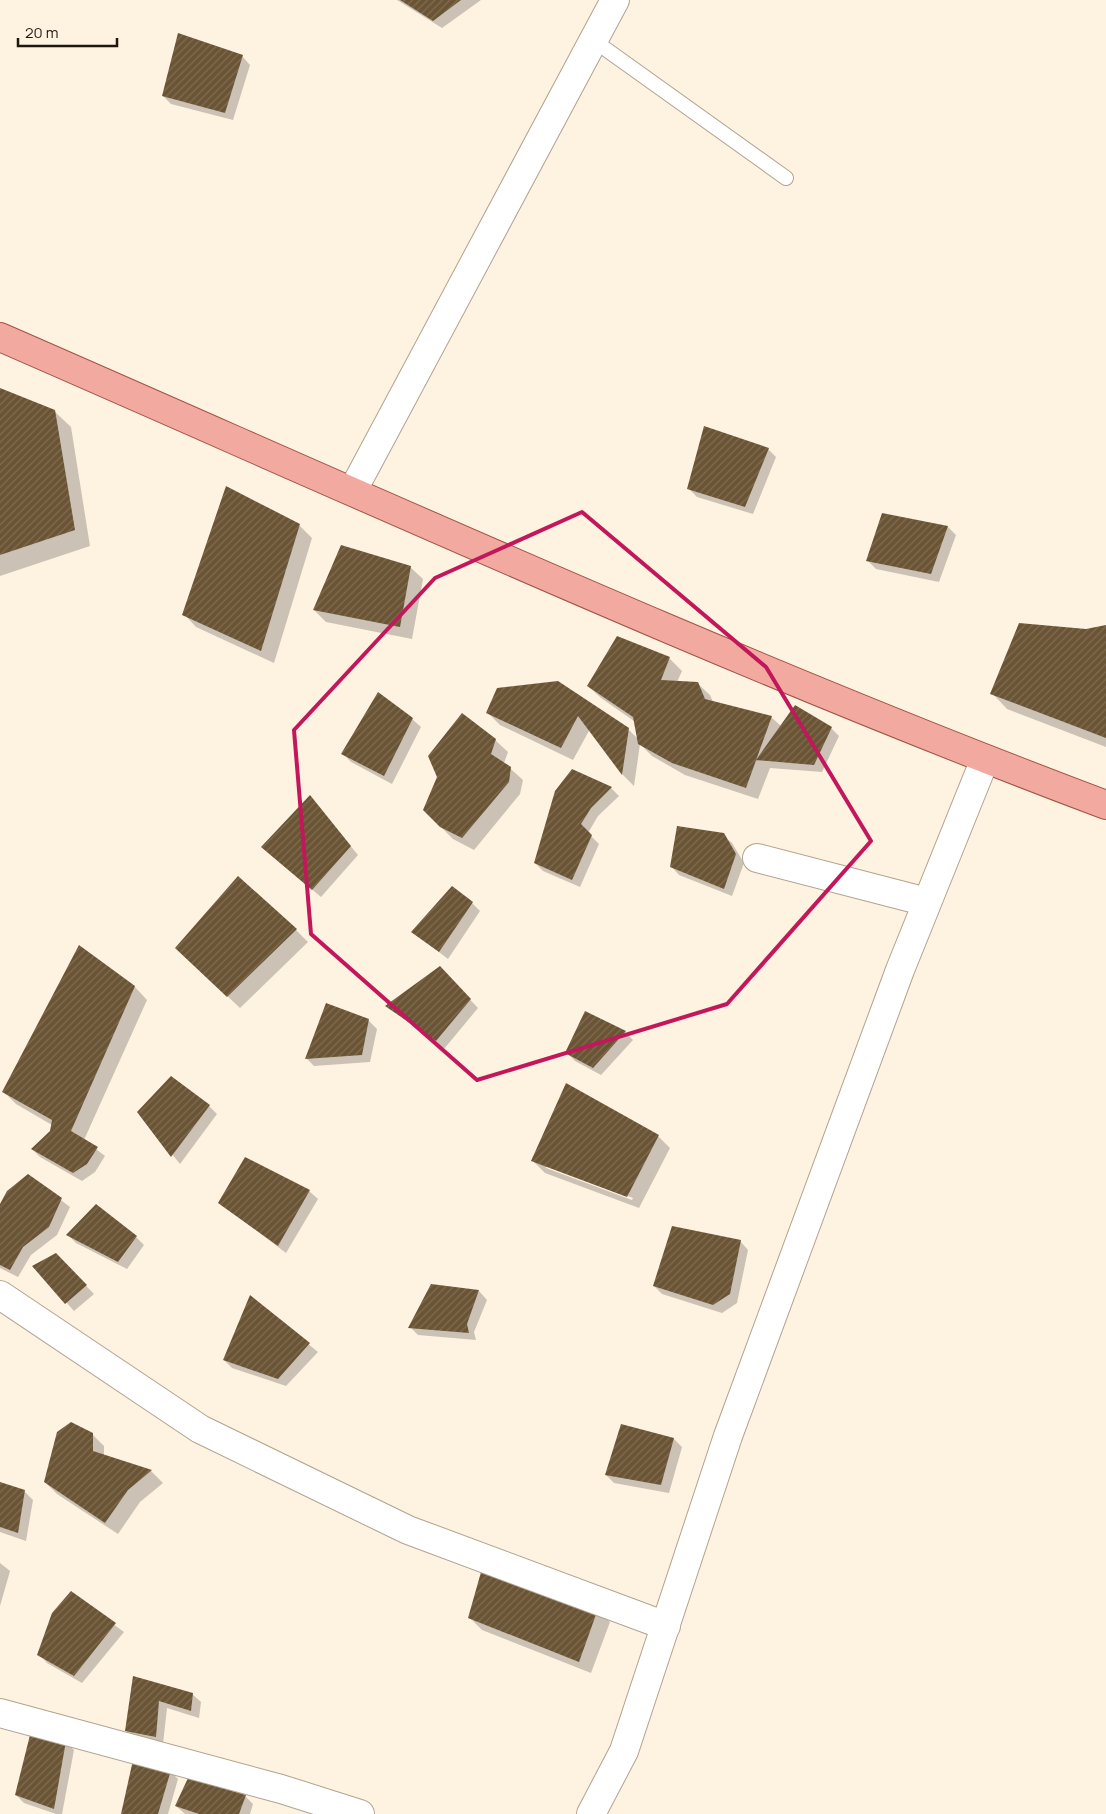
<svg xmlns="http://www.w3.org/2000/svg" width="1106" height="1814" font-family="Manrope,sans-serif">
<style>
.shadow{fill:#0003;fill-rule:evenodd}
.building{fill:url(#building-hatch)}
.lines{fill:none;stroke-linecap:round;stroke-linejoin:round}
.lane-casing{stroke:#b1a38f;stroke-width:16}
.street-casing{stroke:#b1a38f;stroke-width:30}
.primary-casing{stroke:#a25245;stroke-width:30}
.lane{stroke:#fff;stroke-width:14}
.street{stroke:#fff;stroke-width:28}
.primary{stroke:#f2aaa0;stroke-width:28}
.marked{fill:none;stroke:#c2185b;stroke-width:4;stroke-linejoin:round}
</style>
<defs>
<pattern id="building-hatch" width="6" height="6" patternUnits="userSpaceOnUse" patternTransform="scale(1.25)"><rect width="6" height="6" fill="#6a5434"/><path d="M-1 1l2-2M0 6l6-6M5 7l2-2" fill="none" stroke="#7e6d55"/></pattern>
</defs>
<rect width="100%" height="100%" fill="#fef2e1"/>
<path class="shadow" d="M397 0H481L442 28Z
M242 56 250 65 233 120 171 104 163 96Z
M0 389 54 411 71 427 90 546 0 576Z
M768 449 776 457 753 514 697 497 689 489Z
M882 515 948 527 956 535 939 582 876 569 868 561Z
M299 525 312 538 274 663 196 627 184 614Z
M410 567 423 579 412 639 326 622 314 610Z
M1106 627V747L1007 709 992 693 1086 630Z
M617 638 670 659 682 671 677 682 697 683 710 695 713 702 771 717 781 726 831 728 839 736 822 772 770 768 758 799 685 775 652 756 640 744 634 786 623 775 590 729 573 760 500 725 488 713 498 689 628 729 639 740 634 721 601 698 588 686Z
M412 719 421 727 392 784 351 762 343 754Z
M495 740 508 752 504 763 523 780 520 794 474 850 453 839 441 827Z
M572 771 611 788 619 796 598 816 588 833 599 844 580 887 543 871 535 863Z
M310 797 358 855 321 897 271 855Z
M723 835 732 843 744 863 732 896 679 875 671 866Z
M472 903 480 911 448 959 413 932Z
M296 930 308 942 240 1008 189 960Z
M79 947 135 987 147 1000 84 1140 105 1156 95 1172 82 1181 40 1157 32 1149 51 1132 52 1125 16 1104 4 1092Z
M440 968 478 1008 444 1049 387 1006Z
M585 1013 625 1032 633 1040 601 1075 575 1061 567 1053Z
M368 1020 377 1029 370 1062 314 1066 306 1058Z
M209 1106 217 1114 180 1164 138 1112Z
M658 1136 670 1148 639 1208 545 1173 533 1161ZM546 1165 633 1198 632 1200 546 1168Z
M245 1158 309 1191 318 1199 286 1253 219 1202Z
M28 1175 70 1207 57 1235 31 1255 18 1277 0 1268V1206Z
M68 1235 136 1237 144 1245 127 1269 76 1243Z
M740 1241 748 1250 737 1303 722 1313 662 1294 654 1286Z
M56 1255 94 1294 74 1311 34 1266Z
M432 1285 479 1291 487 1300 474 1332 476 1340 418 1335 410 1327Z
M251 1297 318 1352 286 1386 232 1368 224 1360Z
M92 1434 104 1446V1456L151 1471 163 1483 140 1502 118 1534 57 1494 45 1482Z
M674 1439 682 1447 669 1493 614 1483 606 1475Z
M0 1483 25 1492 33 1500 26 1541 0 1532Z
M0 1563 10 1571 0 1606Z
M71 1593 124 1632 82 1683 47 1663 39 1654Z
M597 1610 610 1622 591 1673 482 1630 469 1617Z
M134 1678 192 1694 201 1702 199 1718 167 1708 163 1744 135 1739 127 1731Z
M66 1742 74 1750 62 1814H56L24 1803 16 1795Z
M170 1771 178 1779 168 1814H122Z
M245 1796 253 1804 250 1814H185L176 1806Z"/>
<path class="building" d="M400 0H461L433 21Z
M178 33 243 55 225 113 162 96Z
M0 388 55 410 75 530 0 555Z
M704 426 769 448 745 507 687 489Z
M226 486 300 524 261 651 182 615Z
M882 513 948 526 931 574 866 561Z
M341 545 411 566 400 627 313 610Z
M1019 623 1086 629 1106 625V738L990 694Z
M617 636 670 657 661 680 698 682 705 699 772 716 746 788 672 763 638 744 633 717 587 686Z
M558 681 629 728 622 775 578 716 561 748 486 713 497 688Z
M378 692 413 718 384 776 341 754Z
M795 705 832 727 814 765 756 760Z
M462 713 496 739 491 754 511 767 509 782 462 838 440 827 423 810 437 777 428 756Z
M572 769 612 787 591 808 581 824 592 835 572 880 534 863 555 791Z
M310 795 351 846 312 890 261 847Z
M677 826 724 833 736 854 724 889 670 867Z
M238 876 297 929 227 997 175 948Z
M452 886 473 902 439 952 411 932Z
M79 945 135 986 71 1131 98 1147 87 1164 73 1173 31 1149 50 1131 52 1120 2 1092Z
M440 966 471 999 436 1041 385 1006Z
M326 1003 369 1019 362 1055 305 1059Z
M585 1011 626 1031 593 1068 565 1053Z
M171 1076 210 1105 171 1157 137 1112Z
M566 1083 659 1135 627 1197 531 1161Z
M245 1157 310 1190 278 1246 218 1203Z
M28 1174 62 1198 49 1227 23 1247 10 1270 0 1265V1204L7 1191Z
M96 1204 137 1236 118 1262 66 1235Z
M672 1226 741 1240 730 1294 713 1305 653 1286Z
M56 1253 87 1285 65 1304 32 1266Z
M431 1284 479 1290 467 1324 469 1333 408 1328Z
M250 1295 310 1343 278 1379 223 1360Z
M71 1422 93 1433V1451L152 1470 128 1490 105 1523 44 1482 57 1432Z
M621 1424 674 1438 661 1485 605 1475Z
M0 1482 25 1490 18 1533 0 1527Z
M483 1565 598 1609 579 1662 468 1618Z
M71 1591 116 1623 74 1676 37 1655 52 1613Z
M133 1676 193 1693 191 1711 159 1701 156 1737 125 1731Z
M31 1731 66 1741 54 1809 15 1795Z
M133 1760 171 1770 158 1814H121Z
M188 1778 246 1795 239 1814H199L175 1806Z"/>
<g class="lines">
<defs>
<path id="lane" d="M593 40 786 178"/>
<path id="street" d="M353 490 615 0
M757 858 927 902
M0 1295 200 1429 408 1530 666 1626
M0 1713 281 1789 360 1814
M591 1814 624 1751 728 1436 900 970 985 759"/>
<path id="primary" d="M0 337C367 497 731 664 1106 805"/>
</defs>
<use href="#lane" class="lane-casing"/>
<use href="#street" class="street-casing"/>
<use href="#primary" class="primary-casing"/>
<use href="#lane" class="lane"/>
<use href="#street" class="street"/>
<use href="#primary" class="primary"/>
</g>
<path class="marked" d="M582 512 766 667 871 841 727 1004 477 1080 311 934 294 730 435 578Z"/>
<path d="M18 38v8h99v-8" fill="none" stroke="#1d1710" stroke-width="2.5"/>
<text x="25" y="38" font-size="15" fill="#1d1710" stroke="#fef2e1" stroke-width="4" paint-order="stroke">20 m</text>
</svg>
